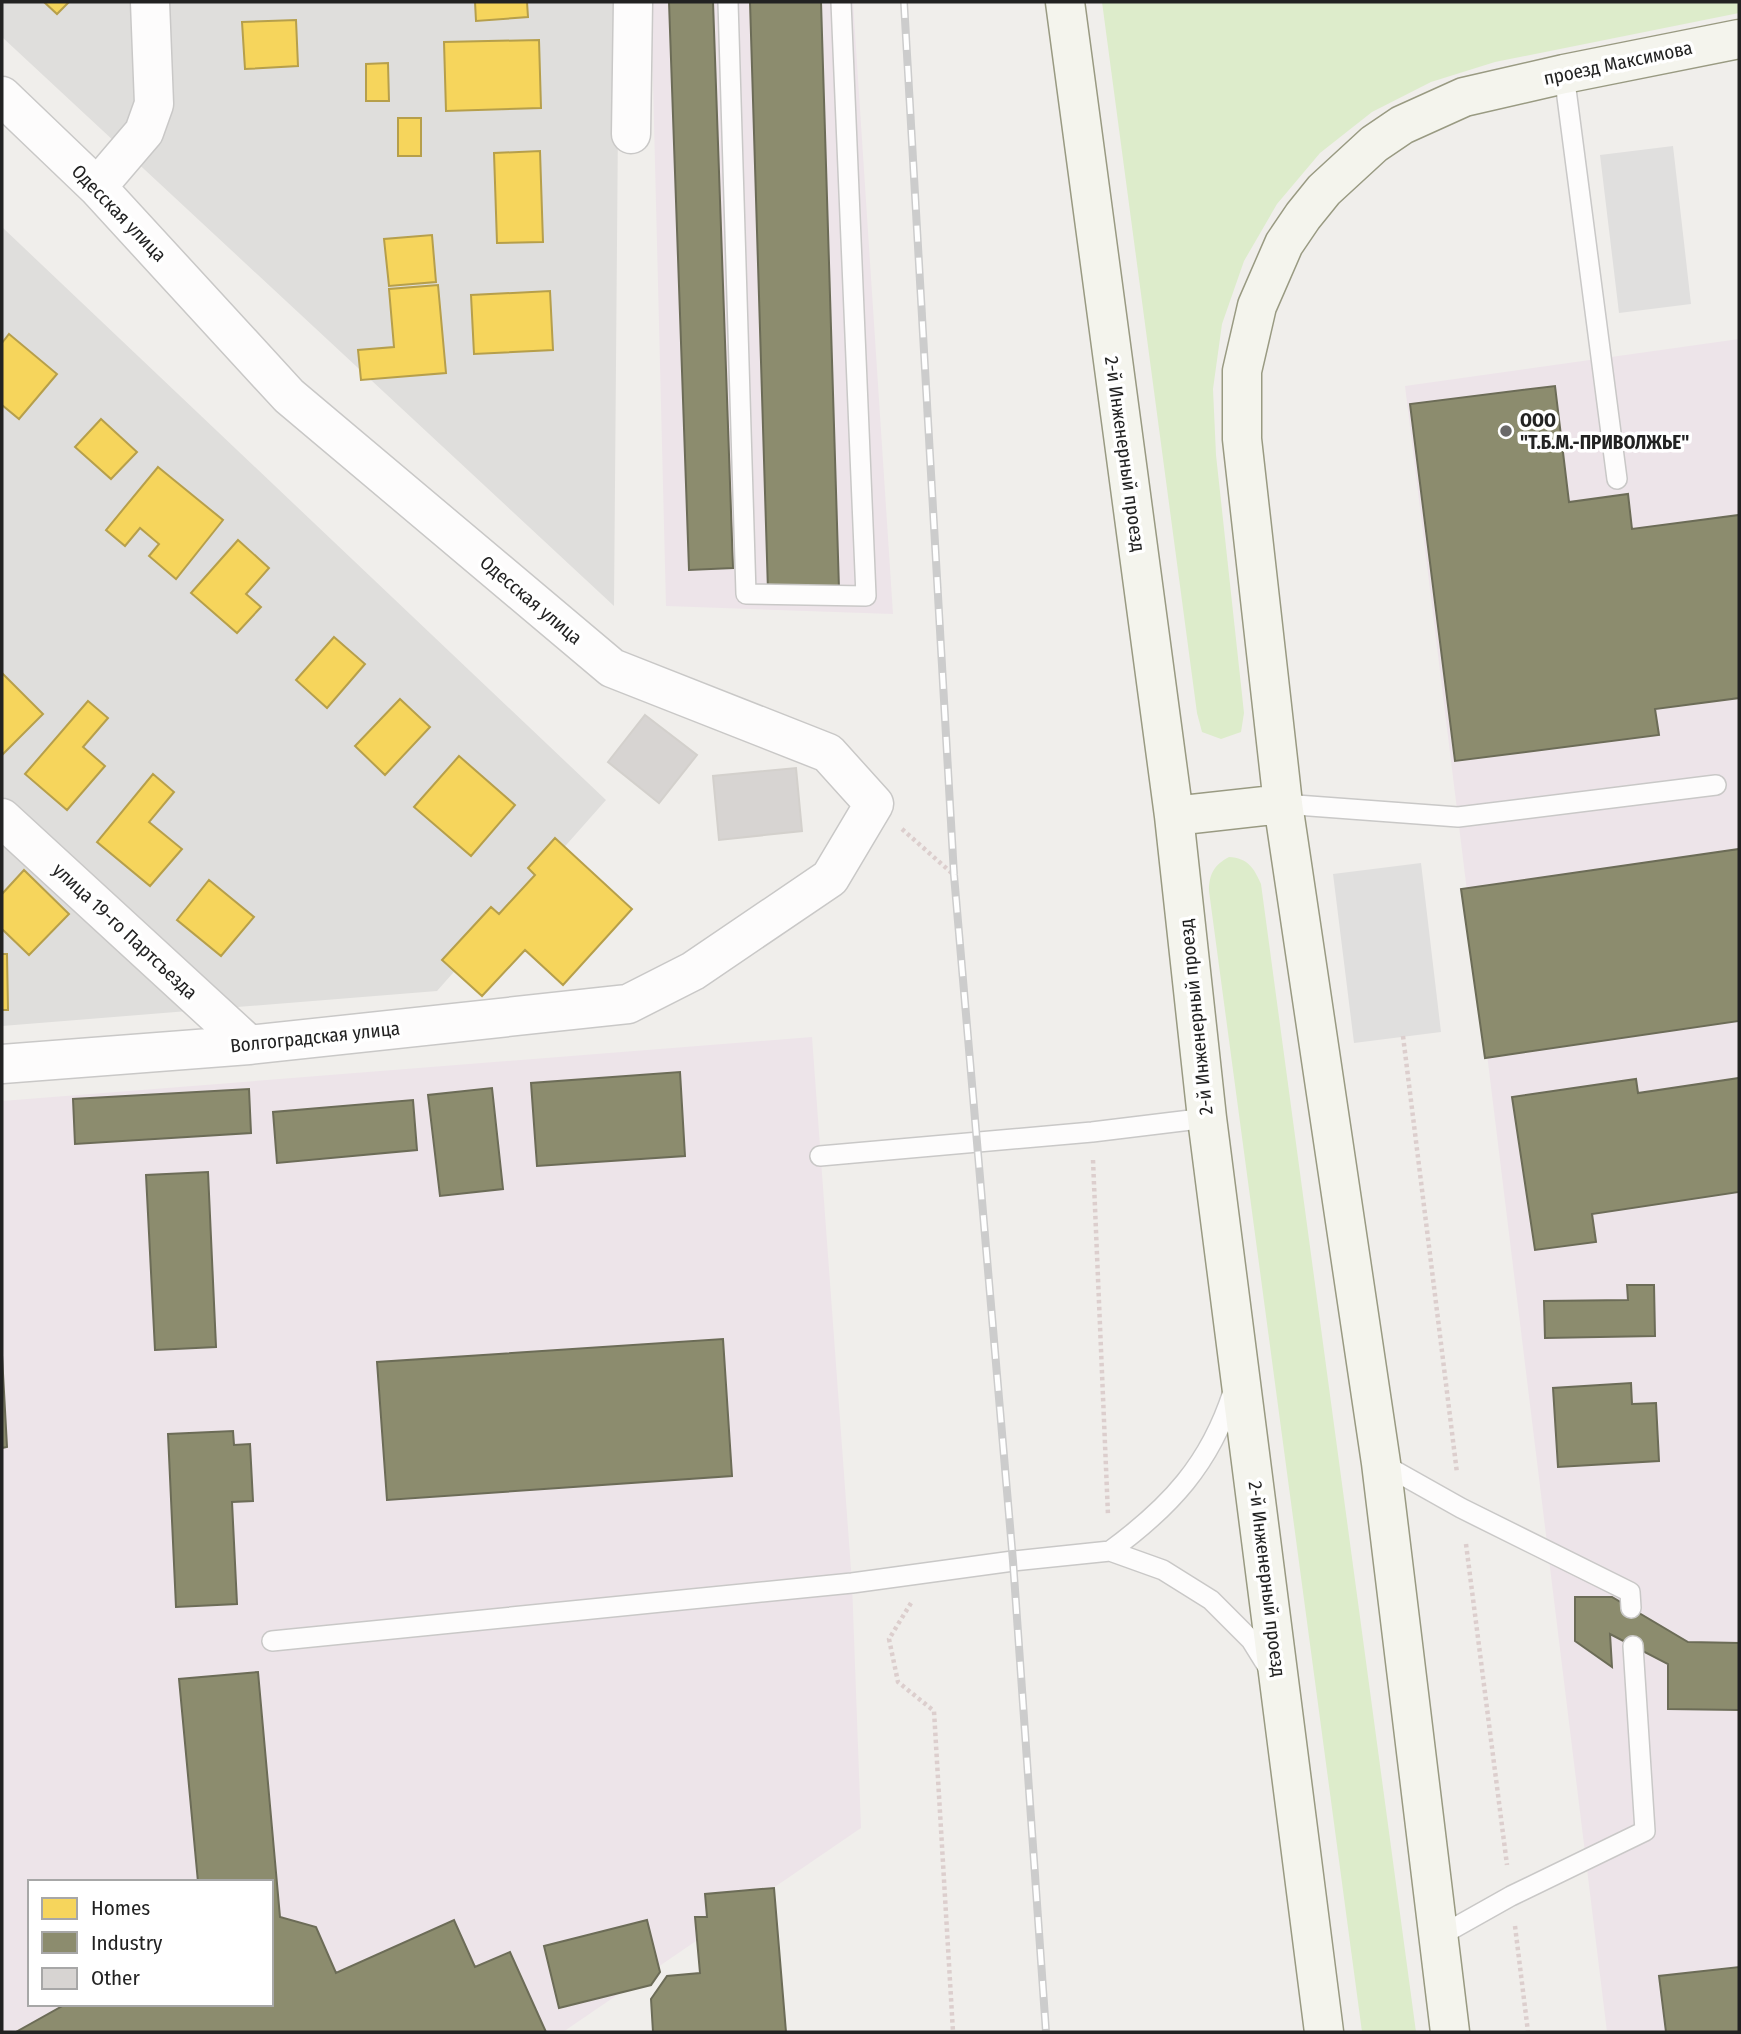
<svg xmlns="http://www.w3.org/2000/svg" width="1741" height="2034" font-family="'Fira Sans Condensed',sans-serif">
<style>
.residential{fill:#dfdedc}
.industrial{fill:#ede4e9;fill-rule:evenodd}
.grass{fill:#ddeccb}
.parking{fill:#e0dfde}
.homes{fill:#f6d55c;stroke:#b69f4b;stroke-width:2}
.industry{fill:#8c8c6e;stroke:#6c6c57;stroke-width:2}
.building{fill:#d7d4d2;stroke:#d3d0cc;stroke-width:2}
.lines{fill:none;stroke-linecap:round;stroke-linejoin:round}
.service-casing{stroke:#c9c8c7;stroke-width:22}
.minor-casing{stroke:#c9c8c7;stroke-width:41}
.secondary-casing{stroke:#999a82;stroke-width:41}
.path{stroke:#dccecd;stroke-width:4.5;stroke-dasharray:3.5 3.5;stroke-linecap:butt}
.service{stroke:#fdfcfc;stroke-width:19}
.minor{stroke:#fdfcfc;stroke-width:38}
.secondary{stroke:#f4f4ed;stroke-width:38}
.rail-casing{stroke:#ccc;stroke-width:8}
.rail{stroke:#fff;stroke-width:5;stroke-dasharray:16;stroke-linecap:butt}
.poi-dot{fill:#6a6968;stroke:#fff;stroke-width:2.5}
.labels{text-anchor:middle;dominant-baseline:central;stroke-width:7;stroke-linejoin:round;paint-order:stroke}
.street-label{font-size:19px;fill:#222;stroke:#fff}
.poi-label{font-size:19px;font-weight:bold;fill:#222;stroke:#fff;text-anchor:start}
</style>
<rect width="100%" height="100%" fill="#f0eeeb"/>
<path class="residential" d="M2 2H619L614 606 2 37Z
M2 227 606 800 437 991 2 1026Z"/>
<path class="industrial" d="M651 2H853L893 614 666 606Z
M1739 339V2032H1607L1405 386Z
M812 1037 852 1583 861 1828 563 2032H2V1101ZM30 1882H271V2004H30Z"/>
<path class="grass" d="M1102 2H1739V13L1495 62 1431 82 1372 112 1320 153 1277 204 1244 261 1222 324 1213 389 1216 455 1244 713 1241 732 1221 739 1202 732 1197 713Z
M1229 857C1248 858 1254 868 1261 884L1416 2032H1362L1209 891C1209 874 1214 865 1229 857Z"/>
<path class="parking" d="M1673 146 1691 304 1619 313 1600 155Z
M1421 863 1441 1032 1354 1043 1333 874Z"/>
<path class="homes" d="M44 2H69L57 14Z
M475 2H527L528 17 476 21Z
M296 20 298 66 245 69 242 22Z
M539 40 541 108 446 111 444 42Z
M388 63 389 101H366V64Z
M398 118H421V156H398Z
M540 151 543 242 497 243 494 153Z
M432 235 436 282 389 286 384 239Z
M438 285 446 373 361 380 358 350 394 347 389 289Z
M550 291 553 350 474 354 471 295Z
M9 334 57 374 19 419 2 405V343Z
M101 419 137 452 111 479 75 447Z
M158 467 223 520 176 579 149 556 159 544 140 528 125 546 106 530Z
M238 540 269 568 246 594 261 607 237 633 191 593Z
M334 637 365 664 327 708 296 680Z
M2 673 43 714 2 755Z
M400 699 430 727 385 775 355 746Z
M88 701 108 718 83 747 105 766 67 810 25 774Z
M459 756 515 805 471 856 414 807Z
M153 774 174 792 149 822 182 849 150 886 97 842Z
M555 838 632 909 563 985 525 950 482 996 442 960 491 907 499 914 535 875 528 868Z
M24 870 69 914 29 955 2 929V894Z
M209 880 254 917 221 956 177 920Z
M2 954H7L8 1010H2Z"/>
<path class="industry" d="M669 2H713L733 568 689 570Z
M750 2H821L839 589 768 591Z
M1555 386 1569 502 1628 494 1632 529 1739 515V698L1655 709 1659 735 1455 761 1410 404Z
M1739 849V1021L1485 1058 1461 889Z
M680 1072 685 1156 537 1166 531 1083Z
M1739 1078V1192L1592 1214 1596 1242 1535 1250 1512 1097 1636 1079 1638 1093Z
M492 1088 503 1189 440 1196 428 1095Z
M249 1089 251 1133 75 1144 73 1099Z
M413 1100 417 1150 277 1163 273 1112Z
M208 1172 216 1347 155 1350 146 1175Z
M1627 1285H1654L1655 1336 1545 1338 1544 1301 1628 1300Z
M723 1339 732 1476 387 1500 377 1362Z
M2 1355 7 1447 2 1448Z
M1631 1383 1632 1404 1656 1403 1659 1461 1558 1467 1553 1388Z
M233 1431 234 1445 250 1444 253 1501 232 1502 237 1604 176 1607 168 1434Z
M1575 1597H1612L1688 1642 1739 1643V1710L1668 1709V1664L1610 1634 1612 1667 1575 1641Z
M258 1672 280 1917 316 1927 336 1973 454 1920 475 1967 510 1952 546 2032H16L66 2004H271V1882H198L179 1679Z
M774 1888 786 2032H653L651 1999 667 1976 700 1973 695 1917H707L705 1894Z
M647 1920 660 1972 651 1985 559 2008 544 1946Z
M1739 1967V2032H1666L1659 1976Z"/>
<path class="building" d="M645 715 697 755 659 803 608 762Z
M796 768 802 831 719 840 713 776Z"/>
<g class="lines">
<defs>
<path id="service" d="M728 2 746 594 866 596 841 2
M1564 74 1617 479
M1283 804 1458 817 1716 785
M820 1156 1092 1132 1207 1118
M1381 1463 1461 1508 1630 1592 1631 1608
M1110 1551C1170 1507 1210 1464 1233 1392
M272 1641 852 1583 1013 1561 1110 1551 1163 1570 1211 1600 1251 1640 1269 1669
M1438 1937 1511 1896 1645 1831 1633 1646"/>
<path id="minor" d="M2 96 97 187 289 396 612 668 828 753 874 804 830 878 693 971 628 1004 249 1045 2 1064
M631 134 633 2
M97 187 144 132 154 104 150 2
M2 818 249 1045"/>
<path id="secondary" d="M1065 2 1174 816 1207 1118 1324 2032
M1174 816 1283 804
M1450 2032 1381 1463 1283 804 1242 439V371L1257 306 1284 244 1303 216 1324 190 1374 144 1402 125 1464 97 1564 74 1739 39"/>
</defs>
<use href="#service" class="service-casing"/>
<use href="#minor" class="minor-casing"/>
<use href="#secondary" class="secondary-casing"/>
<path class="path" d="M902 829 954 875
M1403 1036 1457 1473
M1093 1160 1108 1515
M1466 1544 1507 1865
M911 1603 889 1639 898 1682 934 1711 953 2032
M1515 1926 1528 2032"/>
<use href="#service" class="service"/>
<use href="#minor" class="minor"/>
<use href="#secondary" class="secondary"/>
<defs>
<path id="rail" d="M904 2 954 875 1013 1561 1046 2032"/>
</defs>
<use href="#rail" class="rail-casing"/>
<use href="#rail" class="rail"/>
</g>
<circle class="poi-dot" cx="1506" cy="431" r="7"/>
<g class="labels">
<g class="street-label">
<text transform="translate(1618 63) rotate(-12)">проезд Максимова</text>
<text transform="translate(119 213) rotate(46)">Одесская улица</text>
<text transform="translate(1125 454) rotate(82)">2-й Инженерный проезд</text>
<text transform="translate(531 600) rotate(40)">Одесская улица</text>
<text transform="translate(125 931) rotate(43)">улица 19-го Партсъезда</text>
<text transform="translate(1196 1017) rotate(-96)">2-й Инженерный проезд</text>
<text transform="translate(315 1037) rotate(-6)">Волгоградская улица</text>
<text transform="translate(1267 1579) rotate(83)">2-й Инженерный проезд</text>
</g>
<g class="poi-label">
<text x="1520" y="420">ООО<tspan x="1520" dy="22">"Т.Б.М.-ПРИВОЛЖЬЕ"</tspan></text>
</g>
</g>
<rect width="1741" height="2034" fill="none" stroke="#222222" stroke-width="7"/>
<rect x="28" y="1880" width="245" height="126" fill="#ffffff" stroke="#a7a7a7" stroke-width="2"/>
<rect x="42" y="1898" width="35" height="21" fill="#f6d55c" stroke="#a7a7a7" stroke-width="2"/>
<text x="91" y="1915" font-size="21" fill="#222222">Homes</text>
<rect x="42" y="1932" width="35" height="21" fill="#8c8c6e" stroke="#a7a7a7" stroke-width="2"/>
<text x="91" y="1950" font-size="21" fill="#222222">Industry</text>
<rect x="42" y="1968" width="35" height="21" fill="#d7d4d2" stroke="#a7a7a7" stroke-width="2"/>
<text x="91" y="1985" font-size="21" fill="#222222">Other</text>
</svg>
